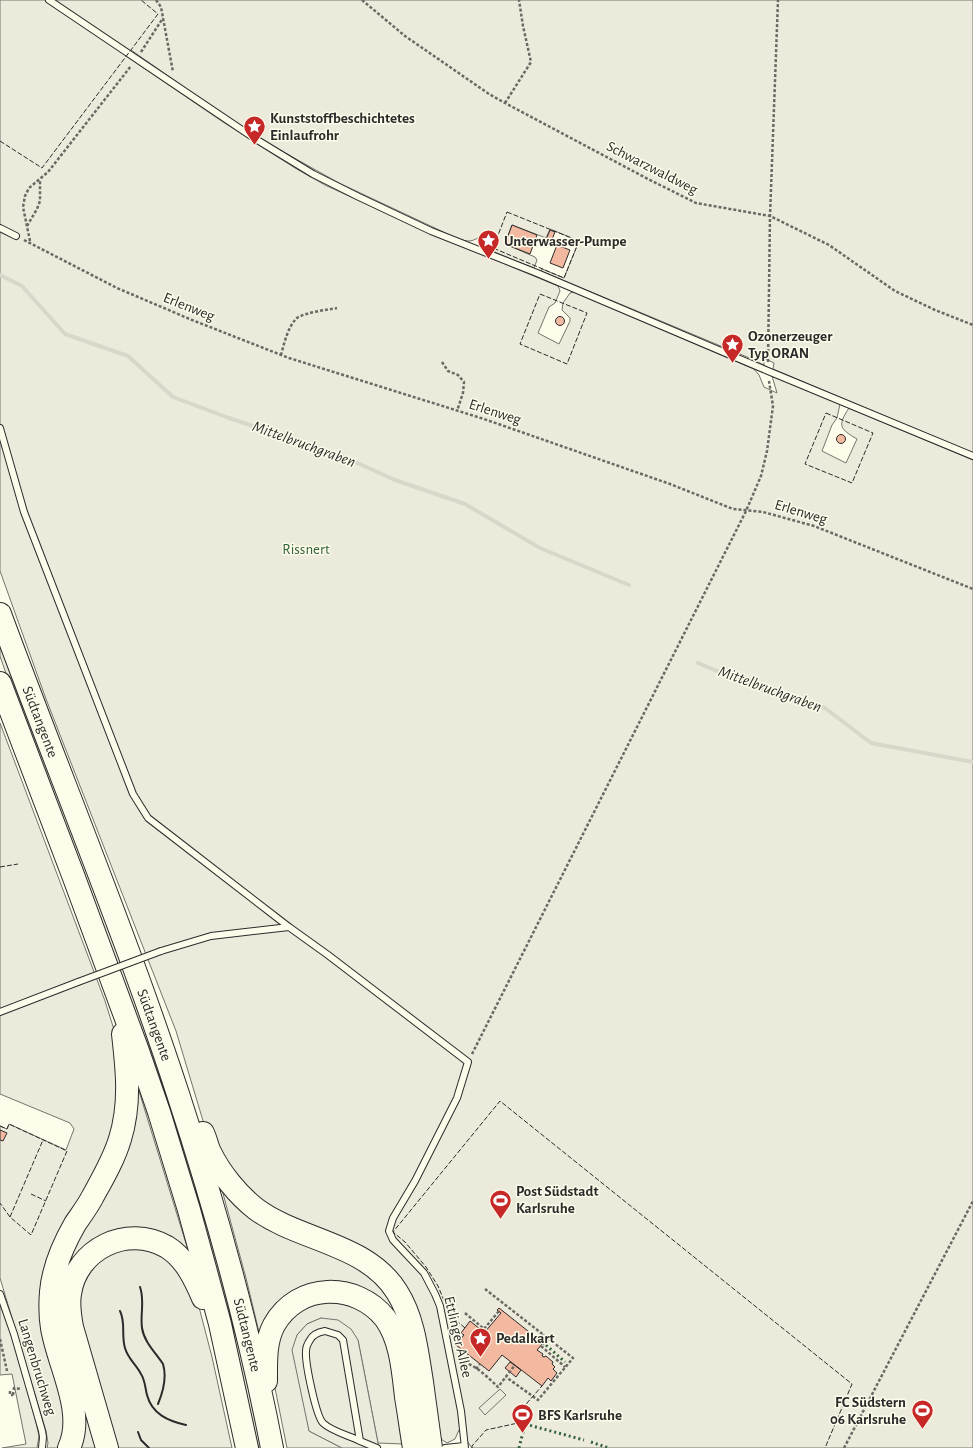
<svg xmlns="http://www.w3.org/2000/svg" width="973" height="1448" font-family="'Alegreya Sans',sans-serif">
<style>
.green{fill:#ecebdb;stroke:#74746e}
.parking{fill:#eceadb;stroke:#74746e}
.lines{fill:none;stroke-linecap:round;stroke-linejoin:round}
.stream{stroke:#d8d7c9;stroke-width:4}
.building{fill:#f2b8a0;stroke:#2b2b2b}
.lane-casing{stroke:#2b2b2b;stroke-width:8}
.highway-casing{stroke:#2b2b2b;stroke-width:24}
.path{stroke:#6a6964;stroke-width:2.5;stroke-dasharray:3 2;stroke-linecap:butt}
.lane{stroke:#fdfbea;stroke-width:6}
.highway{stroke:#fdfbea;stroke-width:22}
.lane-bridge-casing{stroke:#2b2b2b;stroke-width:8;stroke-linecap:butt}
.lane-bridge{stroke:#fdfbea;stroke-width:6}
.hedge{stroke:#34623c;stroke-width:3;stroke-dasharray:2 3;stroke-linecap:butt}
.fence{stroke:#2b2b2b;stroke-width:1;stroke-dasharray:5 2;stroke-linecap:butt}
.wall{stroke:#2b2b2b;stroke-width:2}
.labels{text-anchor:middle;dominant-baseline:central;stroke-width:3;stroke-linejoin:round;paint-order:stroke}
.poi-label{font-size:15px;font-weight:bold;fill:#2b2b2b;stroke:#fdfbea;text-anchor:start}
.street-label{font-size:15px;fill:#2b2b2b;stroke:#fdfbea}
.park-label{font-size:15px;fill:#34623c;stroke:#fdfbea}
.water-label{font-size:16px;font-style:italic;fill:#2b2b2b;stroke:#fdfbea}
</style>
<rect width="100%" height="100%" fill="#fdfbea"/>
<path class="green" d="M0 0H973V453L773 369 774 363 764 358V365L747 357 541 271 542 269 564 278 579 241 550 229 546 238 512 225 505 244 535 257 537 260 534 268 497 253 491 249 488 239 481 236C469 244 466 241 454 237L339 183 296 159 247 131 131 50 126 56 223 122 295 168 325 185 427 232 558 286 560 291 555 303 549 307 538 333 559 344 570 321V318L562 310 563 303 570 293 574 292 754 369 759 375 764 387 777 393 772 376 840 404 837 418 832 425 822 451 846 463 857 439C840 429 837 426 849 408L973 460V1448H472L459 1430 455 1439 447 1443 441 1439 412 1304 297 1221 248 1192 207 1134 176 1031 46 699 0 571Z
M0 636 115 942 188 1155 238 1336 262 1448H256L13 694 0 656Z
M0 723 105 1001 116 1036 121 1071 112 1139 61 1235 66 1400 63 1448H47L48 1443 46 1431 0 1278V1126L7 1129 9 1124 66 1150 74 1129 70 1123 0 1094Z
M138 1088 188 1250 187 1251 112 1236 63 1309 101 1448H76L56 1289Z
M222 1190 366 1270 400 1308 406 1354 337 1286 260 1336 246 1278Z
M120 1247 159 1250 194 1288 212 1357 232 1448H116L76 1313 84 1273Z
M310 1301 353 1302 386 1333 403 1444 378 1443 358 1340 321 1318 307 1324 297 1335 309 1431 342 1448H287L273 1378 280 1327Z
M0 1304 14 1343 35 1418 39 1436 37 1448H2L26 1444 12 1374 0 1375Z"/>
<path class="parking" d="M321 1318 338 1320 351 1329 358 1340 379 1448H342L309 1431 292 1350 297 1335 307 1324Z
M500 1389 506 1395 485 1415 479 1408Z"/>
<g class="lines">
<path class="stream" d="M0 275 22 286 65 334 128 356 173 397 229 418 342 456 395 480 465 504 540 548 629 585
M698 663 767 692 825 708 871 743 973 762"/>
</g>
<path class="building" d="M512 225 537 235 530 254 505 244Z
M550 230 555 232 551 242 546 240Z
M557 245 570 250 563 268 550 263Z
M555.5 321a4.5 4.5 0 1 1 9 0a4.5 4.5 0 1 1-9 0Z
M836.5 439a4.5 4.5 0 1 1 9 0a4.5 4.5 0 1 1-9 0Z
M0 1130 7 1133 3 1141 0 1140Z
M499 1308 543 1343 537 1350 543 1354 542 1356 544 1357 546 1356 553 1362 552 1364 555 1367 553 1369 557 1373 551 1381 548 1378 542 1386 502 1355 489 1371 456 1345 464 1335 461 1333 470 1321 480 1329 475 1335 479 1339 501 1313 497 1310Z
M510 1362 521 1370 516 1377 505 1368Z"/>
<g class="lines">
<defs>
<path id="lane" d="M49 0 254 138 313 174 359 197 431 231 537 273 768 371 973 456
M0 228 16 236
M0 428 24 512 133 794 148 818 289 927 328 955 468 1062 457 1098 415 1181 393 1218 389 1231 393 1240 424 1273 435 1294 440 1306 461 1411 465 1448
M161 951 211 936 289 927
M0 1012 78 982
M0 1294 14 1334 42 1431 43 1437 42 1448
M325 1331 338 1335 343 1340 360 1441C350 1436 331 1431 323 1423 316 1416 305 1363 306 1351 306 1348 308 1343 310 1340 313 1334 319 1332 325 1331Z
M360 1441 377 1448
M445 1448 464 1446"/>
<path id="highway" d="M0 614C59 774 125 932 178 1094 216 1210 249 1328 272 1448
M0 683 73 875 138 1051 159 1112 189 1210 206 1272 220 1324 247 1448
M203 1133C206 1139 207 1146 210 1152 220 1173 238 1195 256 1209 299 1241 367 1243 397 1292 414 1319 417 1351 422 1382 425 1404 428 1426 431 1448
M266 1381C266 1362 265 1342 274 1325 298 1282 356 1282 385 1318 401 1340 403 1371 406 1397 409 1414 411 1431 414 1448
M69 1448C86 1412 58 1365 52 1328 50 1316 50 1304 51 1292 53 1268 63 1245 75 1224 81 1215 88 1206 93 1196 103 1178 114 1159 120 1139 131 1104 127 1069 123 1034
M107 1448 72 1327C70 1316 68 1305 70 1294 76 1249 127 1224 167 1247 185 1258 195 1279 203 1298"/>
</defs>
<use href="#lane" class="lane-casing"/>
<use href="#highway" class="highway-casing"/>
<path class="path" d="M156 0 161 7 173 72
M362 0 405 36 489 94 505 103 648 179 696 203 770 216 829 245 895 291 935 310 973 325
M141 52 163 18
M505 103 531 62 523 26 519 0
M27 226 37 209 40 201V180
M24 240 117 288 192 320 289 358 484 419 670 484 733 509 763 512 814 526 973 589
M30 241 23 207 25 196 29 188 48 172 131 66
M281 355C284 344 288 326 297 318 306 312 327 310 337 308
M442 362 448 371 458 375 464 382 463 393 457 411
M768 362 770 216 778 0
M472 1054 746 511 761 476 767 451 773 406 769 381
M485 1289 573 1358 538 1400 506 1377
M465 1313 484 1329 499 1311
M0 1339 7 1371
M548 1339 541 1346 565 1367
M539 1340 544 1335
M459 1362C474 1362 488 1378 498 1387L515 1365
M476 1369 480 1364
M10 1391V1395H13
M13 1395 14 1388 21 1389
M844 1448 973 1201"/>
<use href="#lane" class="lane"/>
<use href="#highway" class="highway"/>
<defs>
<path id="lane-bridge" d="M78 982 161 951"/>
</defs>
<use href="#lane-bridge" class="lane-bridge-casing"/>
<use href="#lane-bridge" class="lane-bridge"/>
<path class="hedge" d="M546 1345 565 1362
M591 1442 609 1448
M519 1448 525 1424 584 1440"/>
<path class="fence" d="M0 141 42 168 158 14 141 0
M507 212 579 241 564 278 493 248Z
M540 294 587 313 567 364 520 344Z
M826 413 873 433 852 483 805 464Z
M0 867 18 864
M0 1126 7 1129 9 1124 67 1151 31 1235 10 1217 0 1203
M31 1194 46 1201
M10 1217 43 1140
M465 1328 450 1315 438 1286 426 1267 405 1242 393 1232 500 1101 852 1384 825 1448
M472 1448V1446L486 1430 518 1423 527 1403 542 1386"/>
<path class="wall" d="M140 1287C145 1301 140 1314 142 1328 144 1342 156 1353 163 1364 167 1377 163 1392 158 1404
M120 1311C126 1323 121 1335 125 1348 128 1359 136 1364 141 1374 145 1380 145 1387 147 1395 152 1414 168 1421 186 1425
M138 1432 141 1440 149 1448"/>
</g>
<defs>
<symbol id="sight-pin" viewBox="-11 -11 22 30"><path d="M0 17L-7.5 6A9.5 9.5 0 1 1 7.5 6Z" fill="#c62828" stroke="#fdfbea"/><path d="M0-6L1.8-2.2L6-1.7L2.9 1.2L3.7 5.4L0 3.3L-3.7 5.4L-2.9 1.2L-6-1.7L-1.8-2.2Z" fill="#fff"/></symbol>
<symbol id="stadium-pin" viewBox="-11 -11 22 30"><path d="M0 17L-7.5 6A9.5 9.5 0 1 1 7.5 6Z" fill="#c62828" stroke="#fdfbea"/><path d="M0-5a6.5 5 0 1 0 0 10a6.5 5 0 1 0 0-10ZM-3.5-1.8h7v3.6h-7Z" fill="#fff"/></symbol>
</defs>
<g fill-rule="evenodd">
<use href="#sight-pin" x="242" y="114" width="25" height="34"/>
<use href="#sight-pin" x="476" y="228" width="25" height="34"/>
<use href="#sight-pin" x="720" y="332" width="25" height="34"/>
<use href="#stadium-pin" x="488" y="1188" width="25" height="34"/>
<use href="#sight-pin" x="468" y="1326" width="25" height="34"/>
<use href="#stadium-pin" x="910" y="1398" width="25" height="34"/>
<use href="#stadium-pin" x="510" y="1402" width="25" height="34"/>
</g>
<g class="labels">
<g class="poi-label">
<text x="270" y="118">Kunststoffbeschichtetes<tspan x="270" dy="17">Einlaufrohr</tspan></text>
<text x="504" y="241">Unterwasser-Pumpe</text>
<text x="748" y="336">Ozonerzeuger<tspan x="748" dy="17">Typ ORAN</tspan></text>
<text x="516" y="1191">Post Südstadt<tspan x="516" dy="17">Karlsruhe</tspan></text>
<text x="496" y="1338">Pedalkart</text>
<text x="906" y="1402" text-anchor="end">FC Südstern<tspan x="906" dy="17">06 Karlsruhe</tspan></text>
<text x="538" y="1415">BFS Karlsruhe</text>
</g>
<g class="street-label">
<text transform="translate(652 168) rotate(27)">Schwarzwaldweg</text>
<text transform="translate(189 307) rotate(22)">Erlenweg</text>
<text transform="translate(495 412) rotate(18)">Erlenweg</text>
<text transform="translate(801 512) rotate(17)">Erlenweg</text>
<text transform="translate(40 722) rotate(69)">Südtangente</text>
<text transform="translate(154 1025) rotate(70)">Südtangente</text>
<text transform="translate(247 1335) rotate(76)">Südtangente</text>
<text transform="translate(458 1337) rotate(77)">Ettlinger Allee</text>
<text transform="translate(37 1367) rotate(73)">Langenbruchweg</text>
</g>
<g class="park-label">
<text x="306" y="549">Rissnert</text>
</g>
<g class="water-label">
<text transform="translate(304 444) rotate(20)">Mittelbruchgraben</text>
<text transform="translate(770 689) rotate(20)">Mittelbruchgraben</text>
</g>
</g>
</svg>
